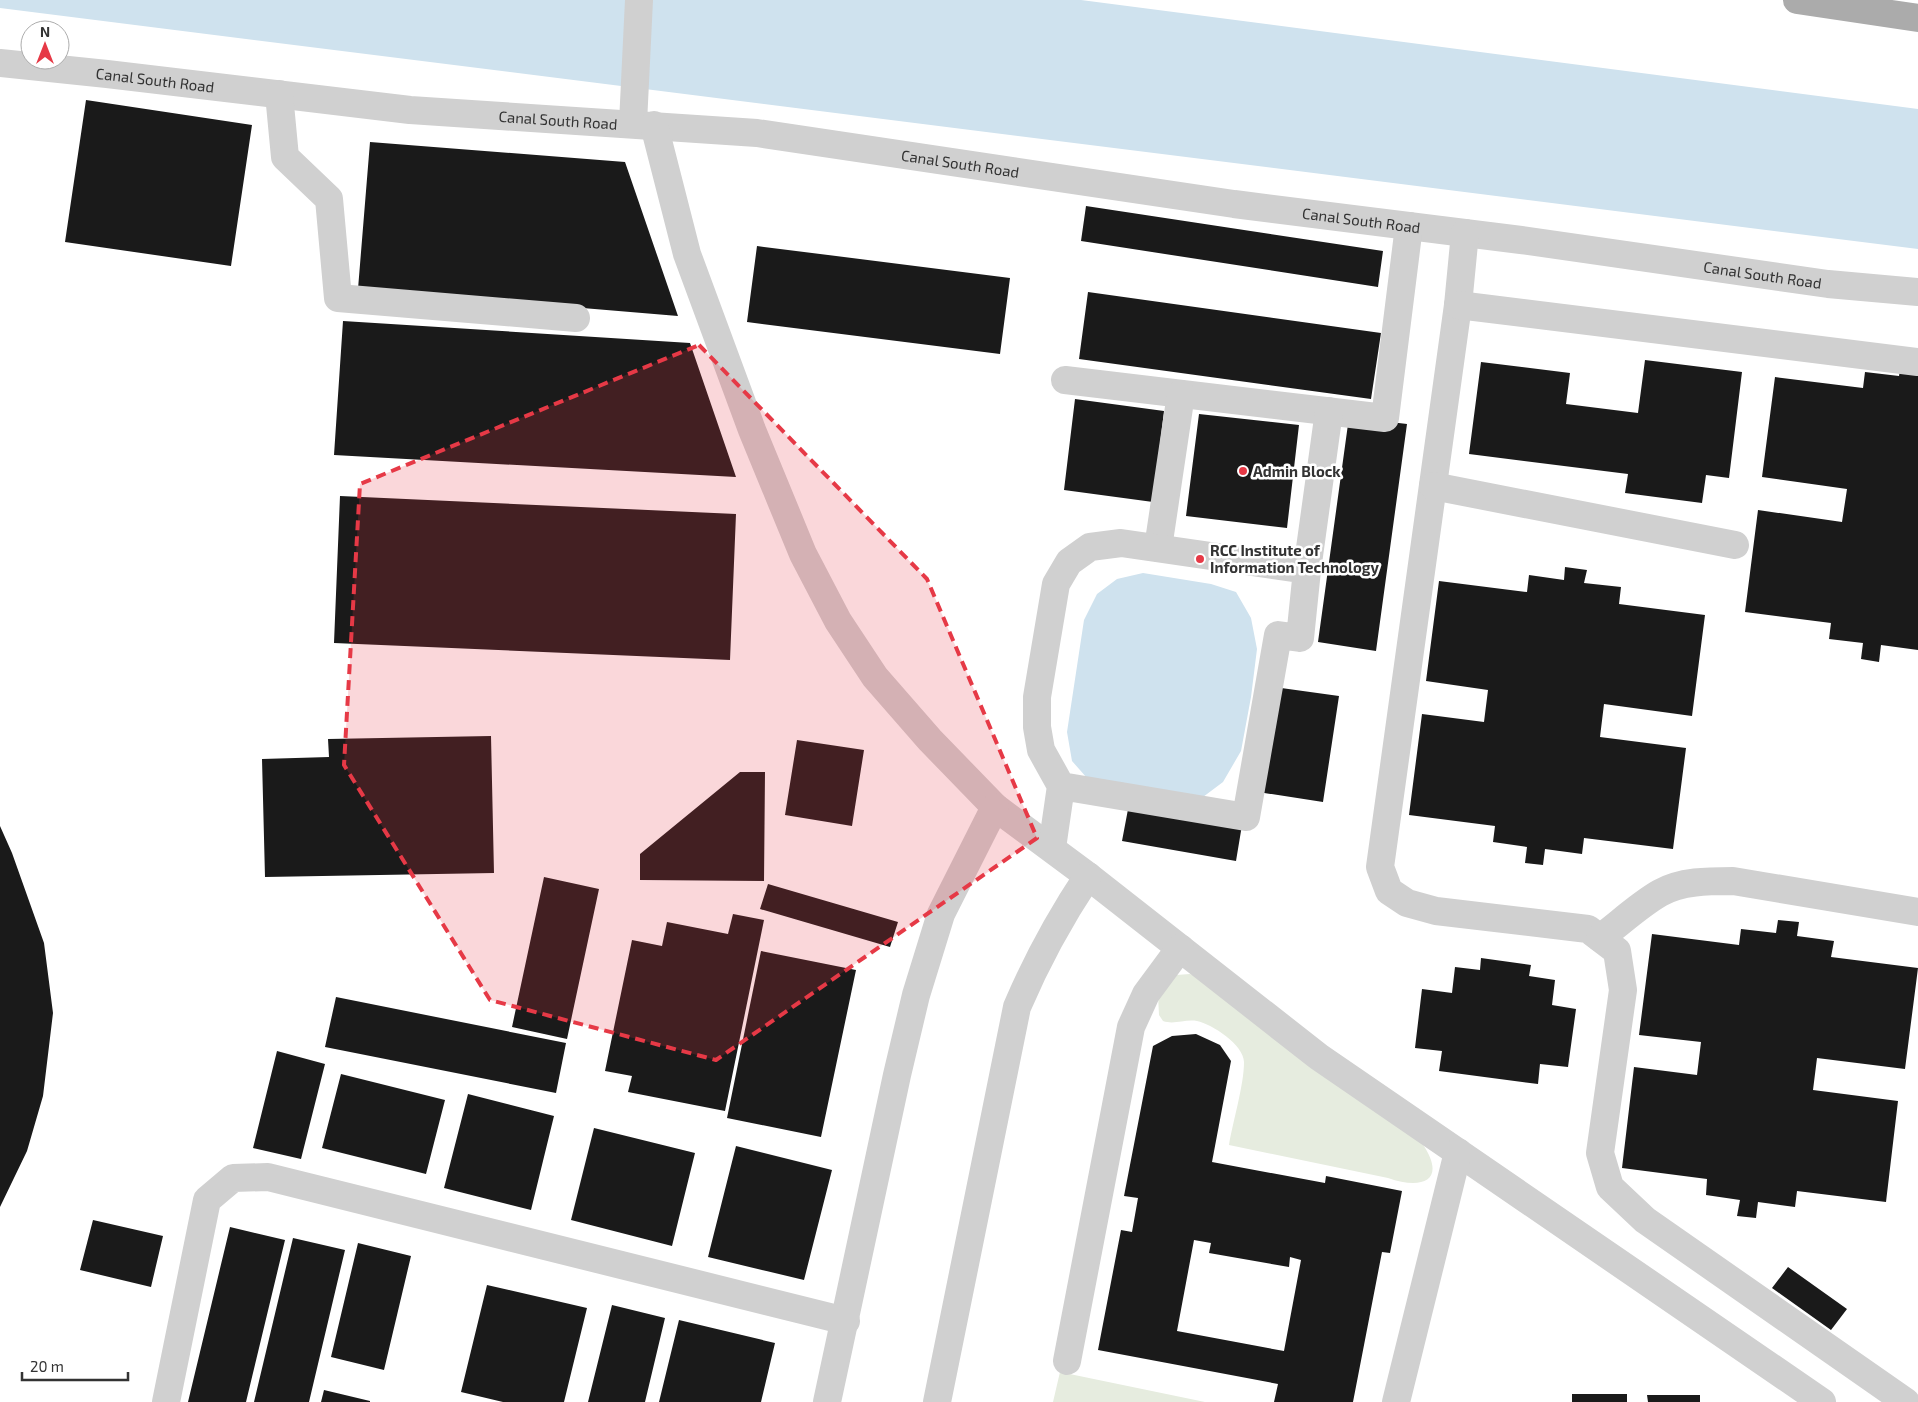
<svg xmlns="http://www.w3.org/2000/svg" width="1918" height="1402" font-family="'Exo 2',sans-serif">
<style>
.green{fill:#e6ecdf}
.water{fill:#cfe2ee}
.building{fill:#1a1a1a;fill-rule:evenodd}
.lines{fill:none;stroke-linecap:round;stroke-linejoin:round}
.minor{stroke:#d0d0d0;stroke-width:28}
.major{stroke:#ababab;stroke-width:28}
.marked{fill:#e63946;fill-opacity:0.2;stroke:#e63946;stroke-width:4;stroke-dasharray:10 6;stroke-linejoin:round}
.poi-dot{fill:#e63946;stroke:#fff;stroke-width:2}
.labels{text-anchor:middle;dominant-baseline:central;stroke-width:5;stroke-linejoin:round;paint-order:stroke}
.street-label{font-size:15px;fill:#333;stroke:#fff}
.poi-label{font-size:15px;font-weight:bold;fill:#333;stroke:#fff;text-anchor:start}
</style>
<rect width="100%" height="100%" fill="#fff"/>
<path class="green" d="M1190 974 1202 979 1422 1143C1448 1181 1422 1190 1388 1178L1229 1145C1233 1121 1244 1085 1244 1062 1244 1045 1212 1024 1197 1021 1185 1019 1174 1025 1163 1021L1159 1015 1158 995 1176 975Z
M1060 1372 1205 1402H1053Z"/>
<path class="water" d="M0 0H1081L1918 109V249L0 8Z
M1143 573 1211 584 1236 592 1251 618 1257 649 1251 697 1241 751 1223 782 1203 797 1087 778 1072 761 1067 732 1084 620 1097 594 1117 579Z"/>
<path class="building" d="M86 100 252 125 231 266 65 242Z
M370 142 625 162 678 316 358 289Z
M1086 206 1383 251 1378 287 1081 241Z
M757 246 1010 278 1000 354 747 322Z
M1088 292 1381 333 1371 399 1079 359Z
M343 321 690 343 736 477 334 455Z
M1645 360 1742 372 1729 478 1706 475 1702 503 1625 493 1628 474 1469 454 1481 362 1570 373 1566 404 1638 413Z
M1901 363 1918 365V650L1881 645 1879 662 1861 659 1863 643 1829 639 1831 623 1745 612 1758 510 1842 522 1847 489 1762 477 1775 377 1863 388 1865 372 1899 376Z
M1075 399 1164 411 1153 502 1064 490Z
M1199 414 1299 425 1287 528 1186 516Z
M1349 417 1407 424 1376 651 1318 642Z
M340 496 736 514 730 660 334 643Z
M1565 567 1587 570 1584 583 1621 587 1619 604 1705 615 1692 716 1604 704 1600 737 1686 748 1673 849 1584 838 1582 854 1545 849 1543 865 1525 863 1527 847 1493 842 1495 826 1409 815 1422 714 1484 722 1488 690 1426 681 1439 581 1527 592 1529 575 1564 580Z
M1274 687 1339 696 1323 802 1258 792Z
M491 736 494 873 265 877 262 759 329 757 328 739Z
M797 740 864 750 852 826 785 815Z
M740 772H765L764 881 640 880V854Z
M1129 804 1242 825 1236 861 1122 841Z
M0 826 12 853 44 943 53 1013 43 1096 27 1151 0 1207Z
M544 877 599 889 567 1039 512 1027Z
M768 884 898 922 890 947 760 909Z
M733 914 764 920 725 1111 628 1092 632 1076 605 1071 632 940 662 946 667 922 728 934Z
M1778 920 1799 922 1797 936 1834 941 1831 957 1918 968 1905 1069 1817 1058 1813 1090 1898 1101 1886 1202 1797 1191 1795 1207 1758 1202 1756 1218 1737 1216 1740 1200 1706 1195 1707 1179 1622 1168 1634 1067 1697 1075 1701 1042 1639 1035 1652 934 1739 945 1741 929 1776 933Z
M761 951 856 970 821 1137 727 1118Z
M1481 958 1531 965 1529 976 1555 980 1552 1005 1576 1009 1568 1067 1540 1064 1538 1084 1439 1071 1442 1051 1415 1048 1422 989 1452 993 1455 967 1480 970Z
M336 997 566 1043 556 1093 325 1047Z
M1196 1034 1220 1045 1231 1061 1212 1162 1325 1183 1326 1176 1402 1191 1390 1253 1382 1252 1353 1402H1274L1278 1384 1098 1350 1121 1230 1132 1232 1138 1198 1124 1196 1153 1046 1172 1036ZM1194 1240 1211 1243 1209 1253 1289 1267 1290 1257 1301 1260 1284 1351 1177 1331Z
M277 1051 325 1064 301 1159 253 1148Z
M341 1074 445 1100 426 1174 322 1148Z
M468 1094 554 1116 531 1210 444 1188Z
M594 1128 695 1153 672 1246 571 1220Z
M736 1146 832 1170 804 1280 708 1257Z
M93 1220 163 1236 151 1287 80 1270Z
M230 1227 285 1240 246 1402H188Z
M293 1238 345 1250 309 1402H254Z
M358 1243 411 1256 384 1370 331 1357Z
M1788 1267 1847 1309 1831 1330 1772 1288Z
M487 1285 587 1308 564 1402H503L461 1392Z
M612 1305 665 1318 645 1402H588Z
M679 1320 775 1343 761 1402H659Z
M324 1390 370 1401V1402H321Z
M1572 1394H1627V1402H1572Z
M1647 1395H1700V1402H1648Z"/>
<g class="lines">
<g class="minor">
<path id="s1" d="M0 63 107 74 410 110 757 133 1234 204 1521 240 1828 284 1918 292"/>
<path d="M279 94 285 157 329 199 338 298 576 318"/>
<path d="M633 123 639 0"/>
<path d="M654 125 687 254 752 430 803 554 838 621 875 677 930 740 995 807 1088 876 1319 1057 1822 1402"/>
<path d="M1465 233 1458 305 1380 867 1389 891 1407 903 1436 911 1588 929 1617 951 1623 990 1600 1153 1610 1187 1645 1220 1906 1402"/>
<path d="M1458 305 1918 362"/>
<path d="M1065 380 1385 418 1409 226"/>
<path d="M1433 486 1735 545"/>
<path d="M1158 548 1181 394"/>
<path d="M1307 570 1329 411"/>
<path d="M1052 848 1061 786 1041 750 1037 727V697L1056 584 1069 562 1090 547 1121 543 1307 570 1300 638 1278 635 1246 817 1061 786"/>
<path d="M1600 938C1619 924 1639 905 1660 893 1681 881 1708 881 1733 881L1918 912"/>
<path d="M1067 1361 1131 1027 1146 994 1180 948"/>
<path d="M166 1402 207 1200 233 1178 268 1177 846 1321"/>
<path d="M827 1402 897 1075 916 995 941 914 995 807"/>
<path d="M937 1402 1017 1007C1037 960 1060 918 1088 876"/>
<path d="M1396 1402 1458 1152"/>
</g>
<path class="major" d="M1797 0 1918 18"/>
</g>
<path class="marked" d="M699 345 927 579 1037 838 716 1060 490 1000 344 765 360 484Z"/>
<g class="poi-dot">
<circle cx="1243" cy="471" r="5"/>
<circle cx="1200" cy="559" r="5"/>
</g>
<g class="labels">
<g class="street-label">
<text stroke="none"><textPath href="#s1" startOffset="156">Canal South Road</textPath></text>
<text stroke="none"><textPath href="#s1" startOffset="561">Canal South Road</textPath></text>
<text stroke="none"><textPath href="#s1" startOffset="966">Canal South Road</textPath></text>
<text stroke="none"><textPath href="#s1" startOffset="1371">Canal South Road</textPath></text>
<text stroke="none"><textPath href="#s1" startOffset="1776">Canal South Road</textPath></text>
</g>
<g class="poi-label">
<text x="1253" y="471">Admin Block</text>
<text x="1210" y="550">RCC Institute of<tspan x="1210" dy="17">Information Technology</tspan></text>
</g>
</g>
<g transform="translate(45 45)"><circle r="24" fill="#ffffff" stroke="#adadad"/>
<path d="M0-4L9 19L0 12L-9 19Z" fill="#e63946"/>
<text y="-8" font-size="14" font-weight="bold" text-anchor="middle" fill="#333333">N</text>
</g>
<path d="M22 1372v8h106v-8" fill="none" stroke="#333333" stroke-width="2.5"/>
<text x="30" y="1372" font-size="15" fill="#333333" stroke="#ffffff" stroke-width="4" paint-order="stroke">20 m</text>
</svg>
